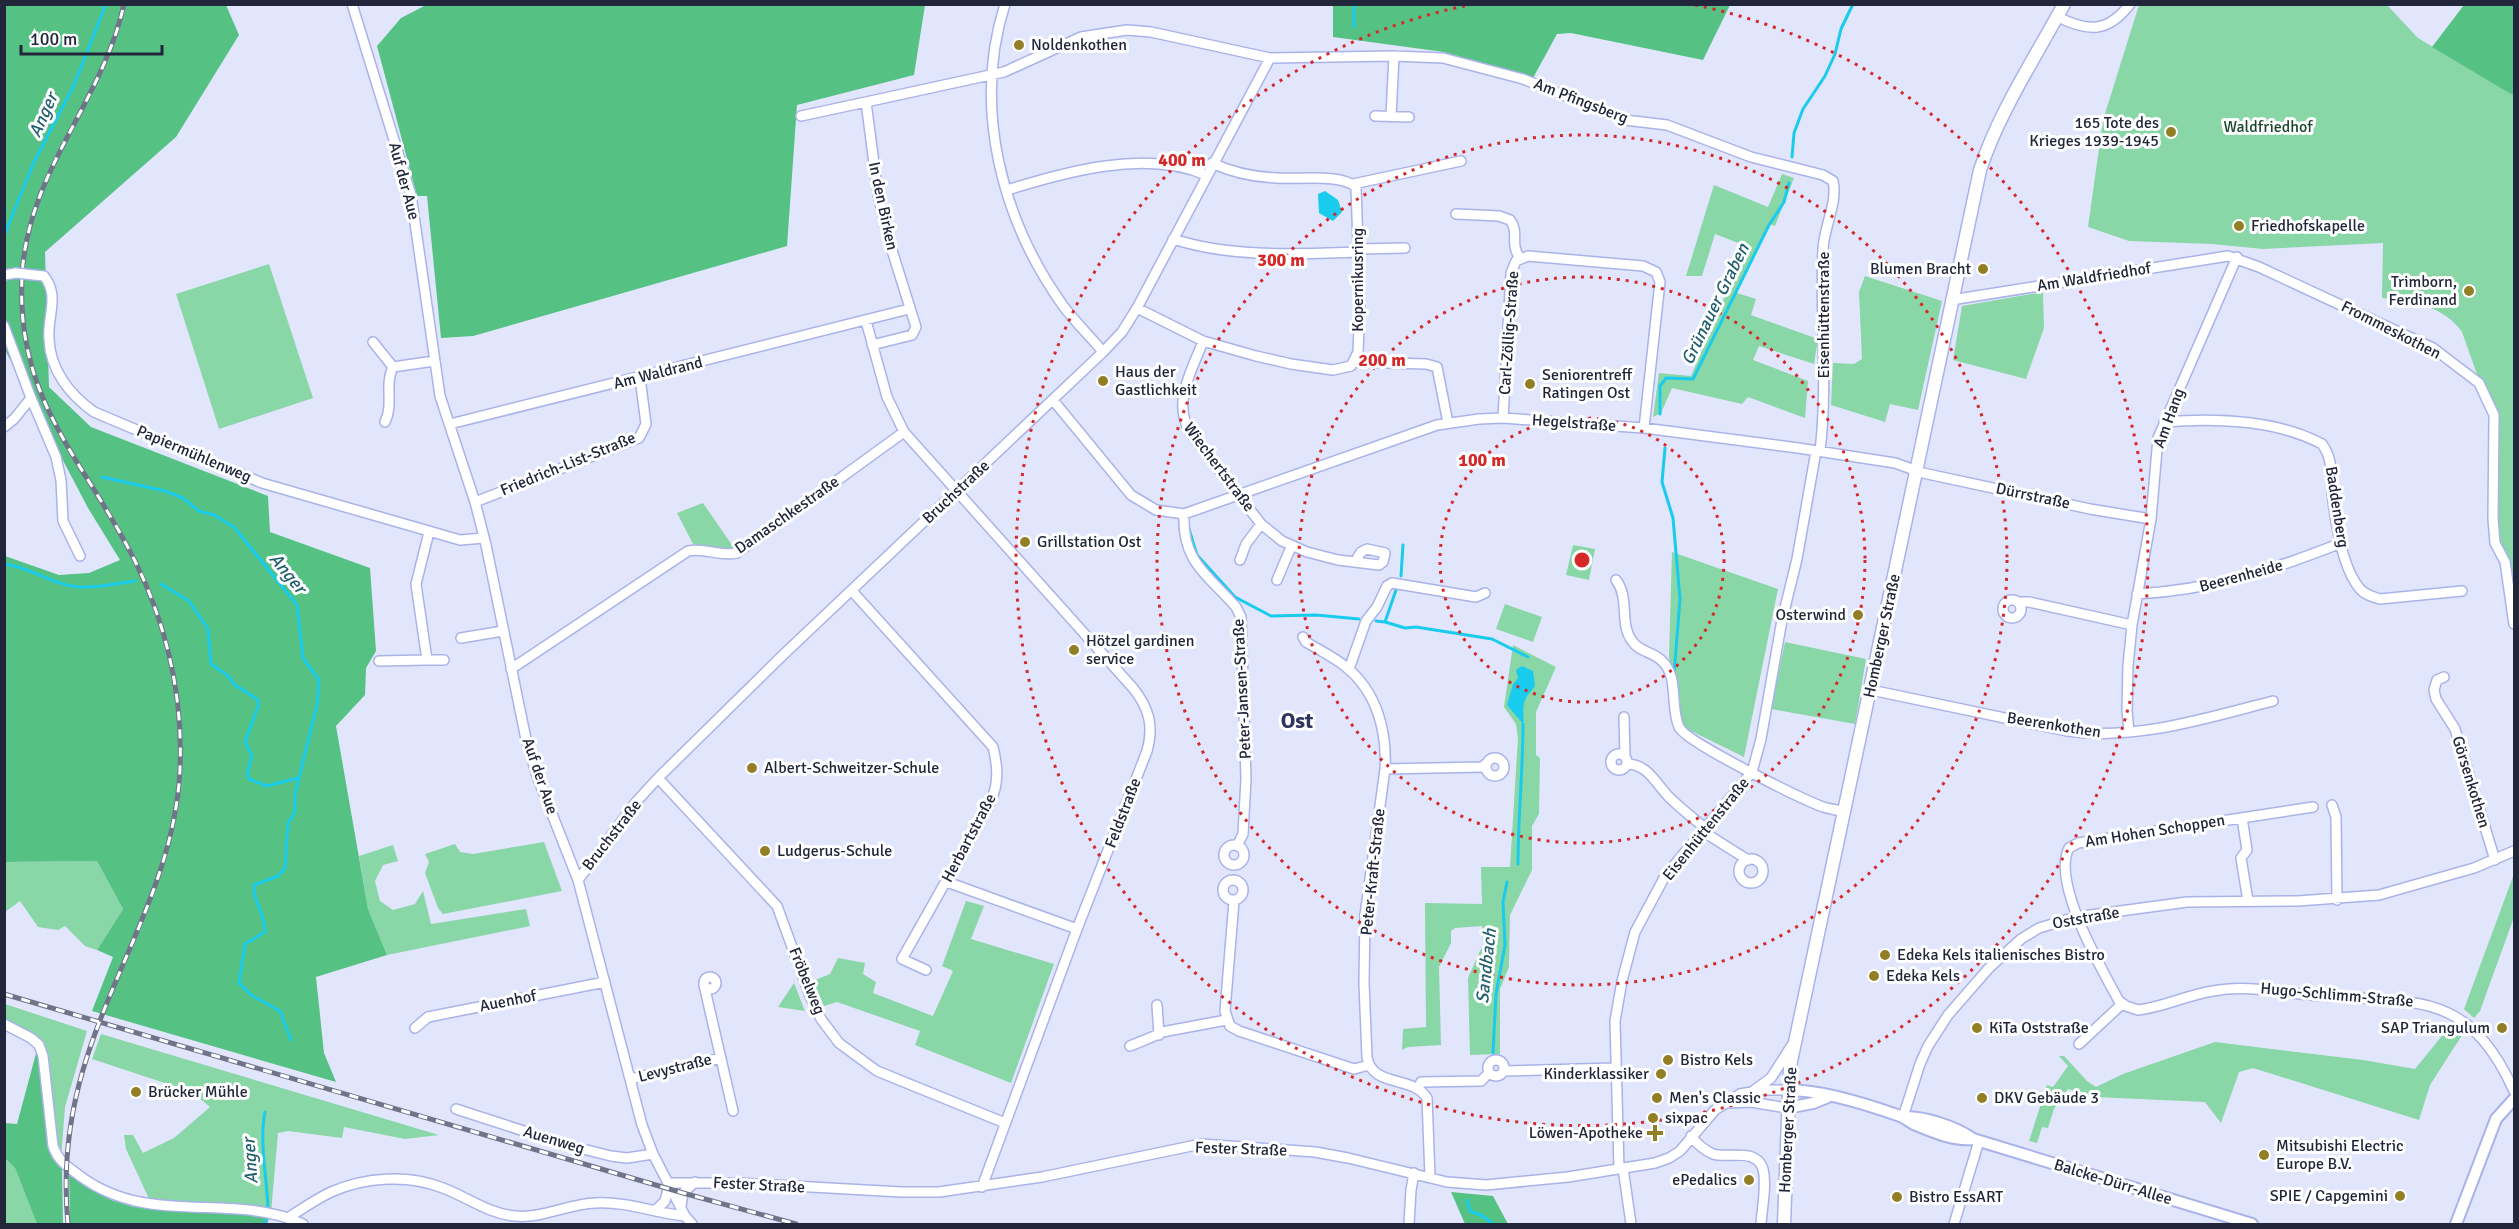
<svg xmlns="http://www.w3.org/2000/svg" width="2519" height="1229" font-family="Signika,sans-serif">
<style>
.green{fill:#89d6a6}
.forest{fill:#55c183}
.water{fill:#19cbed}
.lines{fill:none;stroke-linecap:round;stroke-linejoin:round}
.stream{stroke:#19cbed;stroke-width:3}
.minor-casing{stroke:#a9b3e9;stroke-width:12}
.tertiary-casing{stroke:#a9b3e9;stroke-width:14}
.secondary-casing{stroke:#a9b3e9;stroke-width:15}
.minor{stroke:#fff;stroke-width:9}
.tertiary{stroke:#fff;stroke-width:10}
.secondary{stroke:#fff;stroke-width:12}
.rail-casing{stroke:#707489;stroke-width:5}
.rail{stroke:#fff;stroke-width:3;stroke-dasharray:9;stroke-linecap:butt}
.minor-bridge-casing{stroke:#a9b3e9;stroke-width:12;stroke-linecap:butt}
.minor-bridge{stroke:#fff;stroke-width:9}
.ring{fill:none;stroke:#d62828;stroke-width:3;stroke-dasharray:3 6}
.poi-dot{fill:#927e25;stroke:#fff;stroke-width:2}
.labels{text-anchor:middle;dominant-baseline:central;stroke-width:6;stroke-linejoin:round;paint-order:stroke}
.poi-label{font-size:16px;fill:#22263a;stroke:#fff;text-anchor:start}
.street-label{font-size:16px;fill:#22263a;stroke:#fff}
.park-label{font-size:16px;fill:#19452c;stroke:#fff}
.water-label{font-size:18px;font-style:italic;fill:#215f6d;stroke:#fff}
.district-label{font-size:22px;font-weight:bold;fill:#2f3561;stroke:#fff}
.centre{fill:#d62828;stroke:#fff;stroke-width:3}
.ring-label{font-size:18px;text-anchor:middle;font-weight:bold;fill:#d62828;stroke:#fff;stroke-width:6;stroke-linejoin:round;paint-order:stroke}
</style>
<rect width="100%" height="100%" fill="#e2e6fd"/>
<path class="green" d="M2139 5H2387L2418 38 2514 96V624L2505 562 2495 543 2496 428 2462 332C2444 306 2412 301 2382 298L2383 243 2263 249 2212 244 2129 241 2088 227 2103 120Z
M1782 174 1794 178 1775 226 1770 224 1737 293 1756 299 1751 315 1818 339 1814 364 1759 346 1753 360 1808 381 1805 418 1748 397 1742 404 1672 388 1661 413 1653 417 1659 373 1691 376 1746 246 1715 234 1702 276H1686L1714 185 1768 207Z
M269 264 313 398 219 429 176 294Z
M1865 276 1942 301 1918 410 1890 404 1885 422 1831 405 1833 363 1854 364 1862 359 1859 292Z
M2043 292 2044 328 2026 379 1953 360 1962 306Z
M703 503 734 548 726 550 693 544 677 513Z
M1573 545 1595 549 1589 580 1566 575Z
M1672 552 1778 589 1744 757 1681 726 1669 656Z
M1505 604 1542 617 1533 642 1496 629Z
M1785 642 1866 659 1855 724 1771 709Z
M1513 645 1556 667 1536 712V755L1540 758 1539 814 1532 826V870L1510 915 1509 967 1500 989V1054L1470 1055 1468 978 1483 944 1482 926 1455 928 1451 931V943L1439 967 1441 1045 1408 1047 1402 1050 1403 1029 1426 1027 1425 903 1482 904 1481 867H1510L1518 738 1516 724 1504 707Z
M544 842 562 891 443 914 438 908 425 873 429 862 425 854 455 844 460 852 473 854Z
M393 845 398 861 383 865 375 881 380 901 393 910 415 904 423 891 431 924 526 909 530 926 387 955 368 909 359 856Z
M97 861 123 909 97 950 85 946 65 926 58 930 38 927 20 901 5 912V862Z
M2514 874V917L2480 1011 2474 1018 2464 1009Z
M966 901 984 906 971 939 1054 964 1011 1083 915 1045 920 1031 837 1002 824 1006 813 981 830 974 838 958 865 963 863 974 876 982 873 993 933 1016 953 971 942 966Z
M794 983 805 1011 778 1007Z
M5 1004 87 1031 65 1107 61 1158 58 1156 40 1045 5 1024Z
M2454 1021 2466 1029 2430 1085 2419 1120 2253 1068 2239 1072 2221 1123 2205 1102 2095 1097 2068 1089 2054 1109 2048 1128 2042 1127 2037 1143 2029 1141 2047 1085 2053 1087 2068 1066 2059 1056H2064L2087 1081 2096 1087 2123 1074 2215 1042 2363 1060 2415 1069Z
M101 1034 439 1135 405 1139 344 1127 342 1138 288 1131 278 1133 271 1213 150 1201 126 1149 124 1135H133L143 1153 174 1138 210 1107 192 1092 92 1059Z
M4 1159 15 1168 37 1224H5Z"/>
<path class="forest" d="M4 5H226L239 35 176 137 45 252 49 387 91 427 268 496 270 532 370 568 376 651 366 668 365 695 336 726 368 909 387 955 316 977 324 1053 336 1082 92 1011 113 957 97 950 123 909 97 861 5 862V556L59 575 89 573 120 560 88 508 5 350Z
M426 5V4L925 5 914 75 797 105 787 246 473 336 441 338 427 196H417L377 46 401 18Z
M1333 5H1730L1703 60 1571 33 1557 34 1533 78 1444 52 1333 37Z
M2464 5H2514V96L2432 47Z
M38 1046 50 1147 62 1167 63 1224H37L15 1168 5 1159 4 1123 17 1124Z
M69 1175 111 1200 134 1207 270 1216 267 1224H70Z
M1451 1192 1493 1196 1508 1224H1465Z"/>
<path class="water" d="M1325 191 1338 200 1342 212 1333 221 1319 213 1318 194Z
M1522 666 1533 671 1535 686C1531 692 1525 696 1524 704 1522 711 1525 719 1523 724L1507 705 1513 684 1518 678 1516 670Z"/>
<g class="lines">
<path class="stream" d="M1354 27V4
M1792 157 1794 133 1803 109 1825 76 1835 54 1841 29 1853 4
M4 236 33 164 74 85 106 4
M1660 414V386L1666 378 1693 379 1769 225 1784 202 1789 183
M1665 448 1662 482 1673 518 1680 599 1674 675
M102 477 165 491 183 498 199 511 214 515 234 527 297 605 303 658 319 680 317 705 295 794V812L288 823 285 868 278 876 254 885C253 904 266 914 265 932L245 944 239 983 251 995 280 1011 291 1040
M1188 526 1197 555 1235 597 1271 616 1316 615 1359 619
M4 564C31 567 56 587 82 587 99 588 118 583 135 581
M1401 576 1403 545
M161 584 189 601 208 629 211 664 227 675 235 685 257 699 259 704 245 742 252 755 247 774 249 779 267 786 298 778
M1396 590 1385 622 1405 628 1416 627 1492 639 1528 657
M1376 621 1385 622
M1518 864C1518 817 1523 771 1523 724
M1493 1053 1496 994 1505 945 1503 902 1507 882
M265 1112C259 1141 267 1178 268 1208
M1467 1200 1470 1211 1483 1216 1493 1224
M264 1224 266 1220"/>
<defs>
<path id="minor" d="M352 4 411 195 440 396 475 502 486 545 526 739 537 776 578 880 642 1125 653 1154 685 1216 692 1224
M1005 4C972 108 1002 221 1064 307 1076 323 1091 337 1103 352
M2058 17C2088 32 2108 33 2130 4
M801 116 866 102
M1375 116 1409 117
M1391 116 1394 56
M1353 184 1461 161
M1007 190C1067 172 1144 149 1206 175
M1456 214 1499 216 1510 220C1520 233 1509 243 1520 258
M1173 239C1232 258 1297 254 1359 252
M1359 249 1405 248
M4 275 16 273
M34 275 44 276C60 296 47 316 49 339 50 370 70 395 94 412L262 483 460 540 484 538
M1951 300 2228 256 2259 267 2433 348 2479 383 2494 415 2493 519 2495 543 2505 562 2514 624
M1137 308 1203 341 1256 356 1291 364 1333 370 1351 366 1358 352 1360 303 1356 187C1340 173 1297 180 1277 178 1253 177 1233 173 1212 163
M866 321 887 397 904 432 1133 688C1149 708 1154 726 1147 751L1077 929 982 1187
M4 326 31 398 14 419 4 427
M1203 341C1192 371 1172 402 1190 432L1261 524 1282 541 1307 552 1338 560 1379 565 1383 562 1385 553 1367 549 1361 552 1355 562
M373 342 393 367 434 361
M872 345 912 335 916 327 890 244 878 194 866 102 1004 72 1081 37 1127 30 1151 32 1270 58 1394 56 1443 58 1523 79 1625 120 1667 125 1751 157 1823 175 1833 181C1838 202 1824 227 1823 249 1820 316 1828 384 1820 451
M1354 362 1426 364 1437 367 1448 423
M31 398 56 457 61 480 63 521 80 556
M1053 400 1131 495 1156 510 1184 514 1437 425 1479 419 1503 418 1644 428 1798 448 1895 463 1923 473 2090 509 2151 519
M1503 418 1511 273 1516 261 1528 256 1643 266 1656 272 1660 282 1644 428
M385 422C394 404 384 385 393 367
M2164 422C2215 418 2275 419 2322 444 2333 459 2331 474 2332 492 2335 520 2342 568 2360 589 2365 595 2373 597 2380 599L2462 591
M450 424 909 309
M475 502 639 438 646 424 640 378
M1184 514C1182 562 1207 574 1236 607L1241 617 1246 779 1243 834 1237 846
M429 532 416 584 427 660H444
M1240 560 1246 544 1261 524
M1277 580 1291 547
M1616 580C1630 598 1619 624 1632 641 1639 652 1654 652 1662 661 1679 676 1670 708 1679 727 1685 742 1802 799 1823 807 1830 809 1838 810 1845 812
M852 591 993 747C998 767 999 784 990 803L902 959 926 970
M2137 594C2211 590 2273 570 2341 543
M2003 609a9 9 0 1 1 18 0a9 9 0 1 1-18 0Z
M2019 602H2029L2132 625
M1303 637 1306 642C1319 650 1334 657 1346 667 1377 692 1387 731 1385 769L1365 915 1364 983 1367 1057C1372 1088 1413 1075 1427 1098L1430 1177
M461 638 503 631
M379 661 427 660
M511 669 688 551C704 547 720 557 737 553L904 432
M1349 669 1366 621 1377 607 1387 586 1392 583 1476 597 1485 593
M2444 677 2437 680 2434 690 2436 699 2455 729 2495 860
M1871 690 2067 731C2135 741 2207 718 2273 701
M1624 717 1625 757
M2129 732 2127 711 2128 666 2132 625 2151 519 2158 438 2237 257
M1611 762a8 8 0 1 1 16 0a8 8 0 1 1-16 0Z
M1486 767a9 9 0 1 1 18 0a9 9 0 1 1-18 0Z
M1627 764C1648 764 1656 784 1669 797 1680 808 1693 818 1705 828
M1385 769 1482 767 1487 763
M658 778 777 906 810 996 821 1019 839 1043 877 1071 1005 1123
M2332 805 2336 817 2337 900
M2313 807 2078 843 2069 848C2051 882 2102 970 2119 1001L2126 1006 2138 1010C2163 1007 2187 995 2213 991 2249 984 2286 994 2322 996 2417 1003 2468 990 2514 1091
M2242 818 2247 850 2241 858 2248 901
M1702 831 1748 860
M1224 855a10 10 0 1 1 20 0a10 10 0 1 1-20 0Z
M1739 871a12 12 0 1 1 24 0a12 12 0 1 1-24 0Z
M1223 890a10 10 0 1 1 20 0a10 10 0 1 1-20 0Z
M578 880 636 802 658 778 783 655 1103 352 1122 332 1137 308 1270 58
M947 882 1077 929
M1234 901 1225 1011 1230 1026 1239 1031 1354 1069 1369 1065
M704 983a6 6 0 1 1 12 0a6 6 0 1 1-12 0Z
M704 985 733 1111
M1157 1005 1159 1035
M4 1024 31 1038 39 1045 43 1056 53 1146C58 1161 68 1167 80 1176 150 1228 232 1191 303 1224
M415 1028 428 1017 605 982
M2079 1044 2122 1004
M1130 1046C1135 1044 1160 1034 1162 1032L1226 1020
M1488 1068a8 8 0 1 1 16 0a8 8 0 1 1-16 0Z
M1503 1071 1615 1068
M630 1079 721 1058
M1418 1089 1421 1082 1481 1081 1489 1073
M1753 1091 1771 1078 1792 1045
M1728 1103 1751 1102 1787 1108
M456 1109 567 1145 611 1156 627 1158 653 1154
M1903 1117 1920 1064 1928 1046 1948 1015 1989 968 2021 939 2039 928 2076 917 2187 902 2298 901 2379 895 2474 868 2514 851
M1691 1136C1697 1144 1704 1150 1713 1154 1728 1159 1756 1147 1763 1169 1767 1185 1762 1208 1761 1224
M1623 1168 1631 1224
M1619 1169 1615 1021 1622 981 1635 932 1665 876 1752 772 1761 739 1782 620 1797 559 1816 451
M669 1183H739L901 1192H939L1042 1177 1201 1144 1315 1152 1348 1158 1447 1182 1486 1185 1568 1177 1655 1163 1669 1158 1680 1151 1715 1110 1740 1094 1763 1090H1788
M681 1206 683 1193 695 1182
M655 1211 665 1201 669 1185
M288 1218C302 1209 316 1199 331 1192 365 1177 408 1174 443 1188 467 1197 489 1214 515 1216 541 1219 568 1204 595 1203 626 1201 655 1213 685 1216
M1409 1224 1411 1190 1414 1173
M1954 1224 1979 1141"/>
<path id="tertiary" d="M1788 1090C1820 1090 1869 1105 1900 1116 1906 1118 1910 1123 1916 1125 1933 1132 1954 1141 1973 1139
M1787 1108 1813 1103 1828 1097
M1903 1117C1924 1116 1956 1127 1973 1139L2252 1224
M2456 1224 2496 1119 2514 1099"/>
<path id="secondary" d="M1784 1224 1790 1066 1980 170C1999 112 2035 58 2064 4"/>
</defs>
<use href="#minor" class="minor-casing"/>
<use href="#tertiary" class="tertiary-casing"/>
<use href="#secondary" class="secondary-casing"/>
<use href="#minor" class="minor"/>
<use href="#tertiary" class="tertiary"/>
<use href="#secondary" class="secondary"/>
<defs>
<path id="rail" d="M4 994 683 1193 796 1224
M68 1224C63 1172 68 1121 83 1070 113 967 175 880 180 769 183 697 167 626 135 561 84 459 16 402 22 277 27 171 103 102 124 4"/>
</defs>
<use href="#rail" class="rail-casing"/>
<use href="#rail" class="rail"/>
<defs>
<path id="minor-bridge" d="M16 273 34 275"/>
</defs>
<use href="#minor-bridge" class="minor-bridge-casing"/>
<use href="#minor-bridge" class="minor-bridge"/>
</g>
<g class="ring">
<circle cx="1582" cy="560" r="142"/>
<circle cx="1582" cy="560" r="283"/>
<circle cx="1582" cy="560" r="425"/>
<path d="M1695 5A566 566 0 1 1 1469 5"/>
</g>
<g class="poi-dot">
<circle cx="1019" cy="45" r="6"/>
<circle cx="2171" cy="132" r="6"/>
<circle cx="2239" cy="226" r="6"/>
<circle cx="1983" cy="269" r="6"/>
<circle cx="2469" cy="291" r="6"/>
<circle cx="1103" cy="381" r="6"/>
<circle cx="1530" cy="384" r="6"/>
<circle cx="1025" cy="542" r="6"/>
<circle cx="1858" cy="615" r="6"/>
<circle cx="1074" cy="650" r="6"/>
<circle cx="752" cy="768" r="6"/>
<circle cx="765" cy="851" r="6"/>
<circle cx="1885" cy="955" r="6"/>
<circle cx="1874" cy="976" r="6"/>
<circle cx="1977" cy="1028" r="6"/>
<circle cx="2502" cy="1028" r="6"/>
<circle cx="1668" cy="1060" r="6"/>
<circle cx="1661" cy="1074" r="6"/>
<circle cx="136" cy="1092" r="6"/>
<circle cx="1657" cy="1098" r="6"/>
<circle cx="1982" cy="1098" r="6"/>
<circle cx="1653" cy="1118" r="6"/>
<path d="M1652 1124h6v6h6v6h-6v6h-6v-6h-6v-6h6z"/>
<circle cx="2264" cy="1155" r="6"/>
<circle cx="1749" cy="1180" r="6"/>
<circle cx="2400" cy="1196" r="6"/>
<circle cx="1897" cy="1197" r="6"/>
</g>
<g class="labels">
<g class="poi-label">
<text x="1031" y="45">Noldenkothen</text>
<text x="2159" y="123" text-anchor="end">165 Tote des<tspan x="2159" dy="18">Krieges 1939-1945</tspan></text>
<text x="2251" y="226">Friedhofskapelle</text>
<text x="1971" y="269" text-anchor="end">Blumen Bracht</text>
<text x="2457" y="282" text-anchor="end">Trimborn,<tspan x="2457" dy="18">Ferdinand</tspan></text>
<text x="1115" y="372">Haus der<tspan x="1115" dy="18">Gastlichkeit</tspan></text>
<text x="1542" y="375">Seniorentreff<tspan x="1542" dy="18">Ratingen Ost</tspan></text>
<text x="1037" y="542">Grillstation Ost</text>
<text x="1846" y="615" text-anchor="end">Osterwind</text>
<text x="1086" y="641">Hötzel gardinen<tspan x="1086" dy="18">service</tspan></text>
<text x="764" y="768">Albert-Schweitzer-Schule</text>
<text x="777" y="851">Ludgerus-Schule</text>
<text x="1897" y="955">Edeka Kels italienisches Bistro</text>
<text x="1886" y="976">Edeka Kels</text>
<text x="1989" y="1028">KiTa Oststraße</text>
<text x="2490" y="1028" text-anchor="end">SAP Triangulum</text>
<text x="1680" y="1060">Bistro Kels</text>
<text x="1649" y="1074" text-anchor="end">Kinderklassiker</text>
<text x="148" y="1092">Brücker Mühle</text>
<text x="1669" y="1098">Men's Classic</text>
<text x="1994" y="1098">DKV Gebäude 3</text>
<text x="1665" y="1118">sixpac</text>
<text x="1643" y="1133" text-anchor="end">Löwen-Apotheke</text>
<text x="2276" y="1146">Mitsubishi Electric<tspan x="2276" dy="18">Europe B.V.</tspan></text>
<text x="1737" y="1180" text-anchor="end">ePedalics</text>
<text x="2388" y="1196" text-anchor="end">SPIE / Capgemini</text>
<text x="1909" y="1197">Bistro EssART</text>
</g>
<g class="street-label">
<text transform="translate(1581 101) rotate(21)">Am Pfingsberg</text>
<text transform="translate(404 181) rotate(75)">Auf der Aue</text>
<text transform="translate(883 206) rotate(78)">In den Birken</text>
<text transform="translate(2094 277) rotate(-9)">Am Waldfriedhof</text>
<text transform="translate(1358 280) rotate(-90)">Kopernikusring</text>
<text transform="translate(1824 315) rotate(-90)">Eisenhüttenstraße</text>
<text transform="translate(2391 330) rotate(27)">Frommeskothen</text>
<text transform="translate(1509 333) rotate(-86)">Carl-Zöllig-Straße</text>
<text transform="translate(658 373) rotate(-14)">Am Waldrand</text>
<text transform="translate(2169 418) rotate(-70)">Am Hang</text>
<text transform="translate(1574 423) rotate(4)">Hegelstraße</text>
<text transform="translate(194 454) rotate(23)">Papiermühlenweg</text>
<text transform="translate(568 464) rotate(-22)">Friedrich-List-Straße</text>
<text transform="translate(1219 467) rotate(53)">Wiechertstraße</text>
<text transform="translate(956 492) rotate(-43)">Bruchstraße</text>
<text transform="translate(2033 496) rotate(12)">Dürrstraße</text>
<text transform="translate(2337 507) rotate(81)">Baddenberg</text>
<text transform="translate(787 515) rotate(-35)">Damaschkestraße</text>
<text transform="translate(2241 576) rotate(-15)">Beerenheide</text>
<text transform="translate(1882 636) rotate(-78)">Homberger Straße</text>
<text transform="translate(1242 689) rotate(-93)">Peter-Jansen-Straße</text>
<text transform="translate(2054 725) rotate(9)">Beerenkothen</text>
<text transform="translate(540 776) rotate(71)">Auf der Aue</text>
<text transform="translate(2471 782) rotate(73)">Görsenkothen</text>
<text transform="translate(1123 813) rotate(-69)">Feldstraße</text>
<text transform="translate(1706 829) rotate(-51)">Eisenhüttenstraße</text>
<text transform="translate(2155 831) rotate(-9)">Am Hohen Schoppen</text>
<text transform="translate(612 835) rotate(-52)">Bruchstraße</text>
<text transform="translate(969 838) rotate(-62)">Herbartstraße</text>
<text transform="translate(1373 872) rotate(-84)">Peter-Kraft-Straße</text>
<text transform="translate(2086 918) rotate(-10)">Oststraße</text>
<text transform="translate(807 981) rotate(68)">Fröbelweg</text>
<text transform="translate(2337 995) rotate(5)">Hugo-Schlimm-Straße</text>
<text transform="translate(508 1001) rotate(-11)">Auenhof</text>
<text transform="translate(675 1068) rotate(-14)">Levystraße</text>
<text transform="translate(1788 1130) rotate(-87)">Homberger Straße</text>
<text transform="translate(554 1140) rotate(17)">Auenweg</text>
<text transform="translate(1241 1149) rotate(2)">Fester Straße</text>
<text transform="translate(2113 1182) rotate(17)">Balcke-Dürr-Allee</text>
<text transform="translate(759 1185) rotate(3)">Fester Straße</text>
</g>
<g class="park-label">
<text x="2268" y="127">Waldfriedhof</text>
</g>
<g class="water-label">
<text transform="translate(43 115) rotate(-66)">Anger</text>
<text transform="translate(1715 304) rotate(-64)">Grünauer Graben</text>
<text transform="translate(288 573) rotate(51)">Anger</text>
<text transform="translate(1486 966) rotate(-84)">Sandbach</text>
<text transform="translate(250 1161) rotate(-94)">Anger</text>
</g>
<g class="district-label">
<text x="1297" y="720">Ost</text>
</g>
</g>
<circle cx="1582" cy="560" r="9" class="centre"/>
<g class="ring-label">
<text x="1182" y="166">400 m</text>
<text x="1281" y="266">300 m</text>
<text x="1382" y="366">200 m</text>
<text x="1482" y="466">100 m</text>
</g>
<rect width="2519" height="1229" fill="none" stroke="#22263a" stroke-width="12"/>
<path d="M21 45v9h141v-9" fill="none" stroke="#22263a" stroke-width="3"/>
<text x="30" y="45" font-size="18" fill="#22263a" stroke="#ffffff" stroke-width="4.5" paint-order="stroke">100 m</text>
</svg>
